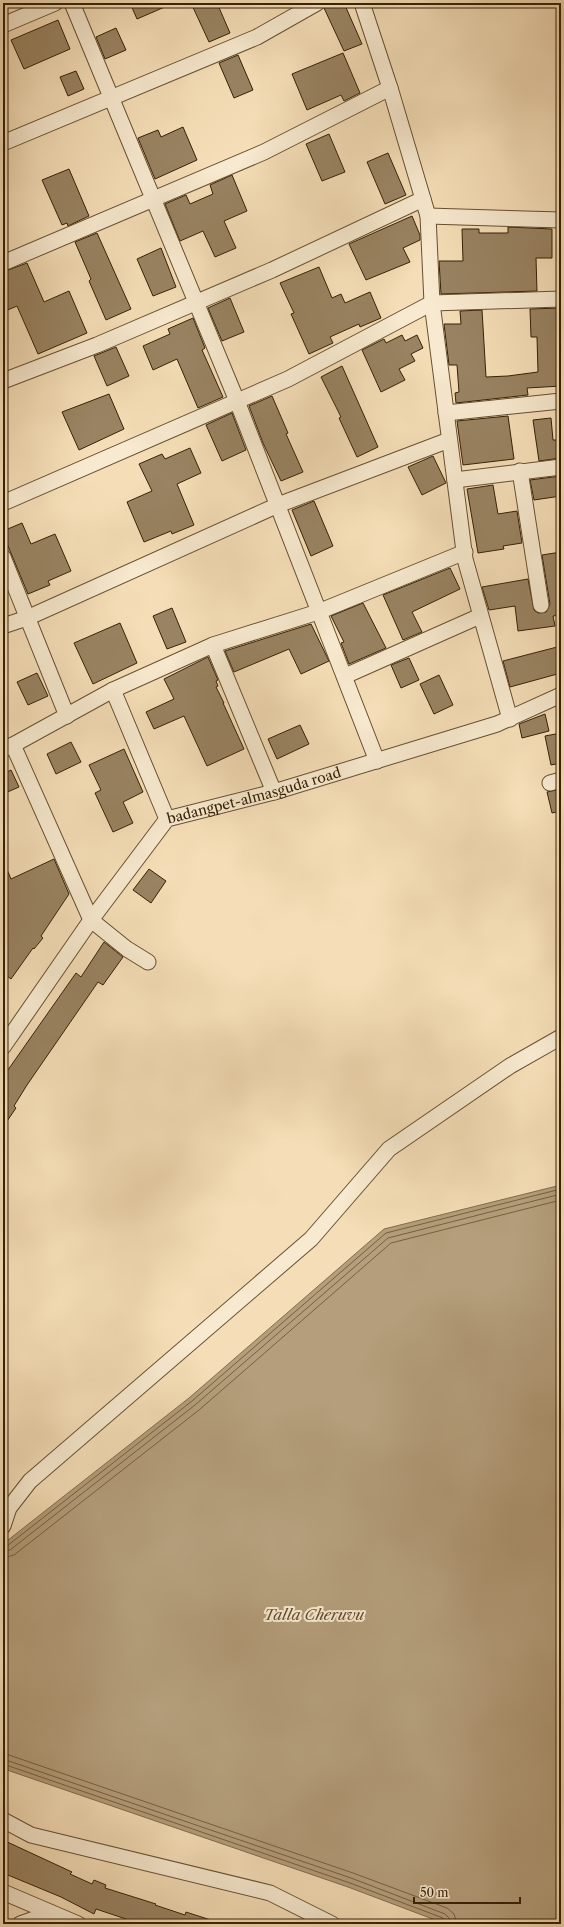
<svg xmlns="http://www.w3.org/2000/svg" width="564" height="1927" font-family="'Libre Caslon Text',serif">
<style>
.water{fill:#b49e7b;stroke:#826c4c}
.lines{fill:none;stroke-linecap:round;stroke-linejoin:round}
.shore{stroke:#756040;stroke-width:1}
.building{fill:#998362;stroke:#362106}
.minor-casing{stroke:#665032;stroke-width:17}
.minor{stroke:#f8ead0;stroke-width:15}
.labels{text-anchor:middle;dominant-baseline:central;stroke-width:4;stroke-linejoin:round;paint-order:stroke}
.street-label{font-size:14px;fill:#362106;stroke:#f8ead0}
.water-label{font-size:15px;font-style:italic;fill:#624d2f;stroke:#f8ead0}
</style>
<rect width="100%" height="100%" fill="#f5deb7"/>
<filter id="stains"><feTurbulence type="fractalNoise" baseFrequency=".005" numOctaves="4"/><feColorMatrix values="0 0 0 0 .2 0 0 0 0 .09 0 0 0 0 .02 0 0 0 .5 -.17"/></filter>
<radialGradient id="worn" r=".72"><stop offset=".6" stop-color="#630" stop-opacity="0"/><stop offset="1" stop-color="#630" stop-opacity=".3"/></radialGradient>
<path class="water" d="M561 1185V1924H446L348 1887 7 1770 3 1767V1544L189 1398 384 1229Z"/>
<g class="lines">
<path class="shore" d="M3 1547 7 1546 192 1401 386 1233 561 1189
M3 1552 10 1550 195 1405 388 1238 561 1194
M3 1558 14 1555 199 1410 391 1243 561 1200
M3 1753 353 1873 447 1908 454 1914 457 1924
M3 1759 351 1878 445 1914 449 1918 451 1924
M3 1764 350 1883 443 1918 446 1924"/>
</g>
<path class="building" d="M130 3H174L137 19Z
M191 3H217L230 33 209 42Z
M326 3H344L362 44 344 51 324 8Z
M58 20 70 49 24 69 11 40Z
M116 28 126 50 105 59 96 37Z
M343 53 360 93 344 101 341 95 307 110 292 74Z
M238 55 253 90 234 98 219 63Z
M76 71 84 89 68 96 60 77Z
M183 127 197 160 155 179 138 138 158 130 161 137Z
M329 134 345 172 322 181 306 144Z
M388 153 406 195 385 204 367 162Z
M69 169 89 216 68 226 67 223 62 225 42 180Z
M232 175 247 211 224 221 236 248 215 257 203 231 180 241 165 204 186 195 190 204 213 194 210 185Z
M412 216 420 235V240L403 248 410 262 366 280 349 244Z
M508 227 552 229V258H536L537 291 441 294 439 261H463L462 229H479V233H508Z
M97 233 131 309 106 320 89 281 91 279 75 242Z
M161 248 176 287 153 296 137 259Z
M27 263 44 302 69 291 87 333 38 354 17 306 3 312V272Z
M319 267 332 298 341 294 345 303 370 292 381 318 360 327 359 324 330 337 333 343 309 354 291 314 294 313 280 283Z
M230 298 244 332 222 341 208 308Z
M561 308V386L527 388 528 395 456 403 455 393 459 392 457 365H449L444 324H461L460 311 482 310 486 377 508 376 538 372 537 337H531L530 309Z
M193 318 205 348 202 350 223 397 198 408 177 359 153 370 143 346 170 334 168 329Z
M402 335 405 341 417 335 423 348 411 354 415 361 399 369 405 380 381 392 362 350 384 339 386 343Z
M116 347 129 376 107 386 94 356Z
M342 366 378 447 357 457 339 418 341 417 321 377Z
M109 394 124 429 79 450 62 412Z
M272 396 288 433 286 434 303 472 281 481 263 443 249 406Z
M232 413 246 450 222 461 206 425Z
M508 416 514 459 463 465 457 421Z
M551 418 553 440H561V458L539 461 533 420Z
M190 448 201 473 177 484 194 525 172 534 171 531 144 542 127 502 152 491 139 464 162 454 165 459Z
M433 456 446 483 422 495 408 467Z
M561 476V496L534 500 530 480Z
M493 485 498 514 517 511 522 543 503 546 504 549 478 553 467 489Z
M314 501 333 546 311 556 292 510Z
M22 523 31 544 55 534 71 571 48 581 50 585 28 594 3 534V531Z
M561 552V615L553 616 555 626 518 631 515 606 489 610 482 587 528 579 534 610 538 613 546 612 550 604 542 555Z
M450 568 460 589 412 612 422 632 403 640 383 595Z
M363 603 386 648 349 664 341 643 344 642 331 616Z
M172 608 186 642 167 649 153 616Z
M120 623 137 663 93 684 74 643Z
M311 624 329 661 301 674 289 649 234 672 225 651Z
M561 646V673L510 687 503 661Z
M208 657 218 680 216 681 218 686 216 687 224 703H223L244 749 207 766 184 716 154 729 146 712 174 699 164 679Z
M409 658 419 680 401 688 391 665Z
M37 673 48 696 28 705 17 682Z
M439 675 453 705 434 714 420 684Z
M545 714 549 731 522 738 519 724Z
M300 725 309 744 277 759 268 739Z
M561 733V763L551 765 545 736Z
M71 742 81 762 56 774 47 754Z
M124 749 143 792 123 802 133 823 113 832 95 793 101 790 89 765Z
M11 770 19 787 3 794V774Z
M561 789V811L552 813 547 792Z
M54 859 69 894 41 936 43 938 34 949 33 948 11 979 3 973V957L8 949 3 946V860L11 879Z
M149 869 166 881 151 903 133 890Z
M104 942 123 957 103 985 98 982 27 1085 14 1106 16 1108 3 1127V1077L76 973 81 977Z
M3 1840 72 1872 70 1874 92 1884 94 1880 106 1885 105 1888 156 1904 155 1905 185 1915 186 1912 217 1922 216 1924H141L96 1909 94 1914 61 1897 3 1873Z"/>
<g class="lines">
<defs>
<g id="minor">
<path d="M72 3 237 401 377 761"/>
<path d="M362 3 390 88 428 216 432 303 465 559 510 719"/>
<path d="M3 25 55 3"/>
<path d="M3 143 257 37 317 3"/>
<path d="M428 216 561 220"/>
<path d="M3 263 264 152 390 88"/>
<path d="M3 381 97 345 272 270 423 199"/>
<path d="M446 413 561 401"/>
<path d="M520 471 541 605"/>
<path d="M455 480 561 467"/>
<path d="M3 503 288 379 432 303 561 299"/>
<path d="M3 557 67 716"/>
<path d="M3 626 27 618 278 505 449 440"/>
<path d="M213 645 274 792"/>
<path d="M345 676 480 616"/>
<path d="M113 690 167 819"/>
<path d="M13 745 91 920 127 949 148 962"/>
<path d="M3 749 13 745 113 690 213 645 318 612 465 552"/>
<path d="M550 783 561 780"/>
<path id="s1" d="M3 1047 91 920 167 819 274 792 497 724 561 695"/>
<path d="M3 1526 9 1508 30 1481 311 1239 389 1149 510 1066 561 1037"/>
<path d="M3 1820 31 1835 270 1893 332 1924"/>
<path d="M3 1892 78 1924"/>
<path d="M20 1924 51 1913"/>
</g>
</defs>
<use href="#minor" class="minor-casing"/>
<use href="#minor" class="minor"/>
</g>
<g class="labels">
<g class="street-label">
<text stroke="none"><textPath href="#s1" startOffset="371">badangpet-almasguda road</textPath></text>
</g>
<g class="water-label">
<text x="314" y="1614">Talla Cheruvu</text>
</g>
</g>
<rect width="564" height="1927" fill="none" stroke="#f5deb7" stroke-width="16"/>
<rect x="4" y="4" width="556" height="1919" fill="none" stroke="#362106" stroke-width="2"/>
<rect x="8" y="8" width="548" height="1911" fill="none" stroke="#362106"/>
<path d="M414 1897v6h106v-6" fill="none" stroke="#362106" stroke-width="2"/>
<text x="420" y="1897" font-size="12" fill="#362106" stroke="#f8ead0" stroke-width="3" paint-order="stroke">50 m</text>
<rect width="100%" height="100%" filter="url(#stains)"/>
<rect width="100%" height="100%" fill="url(#worn)"/>
</svg>
